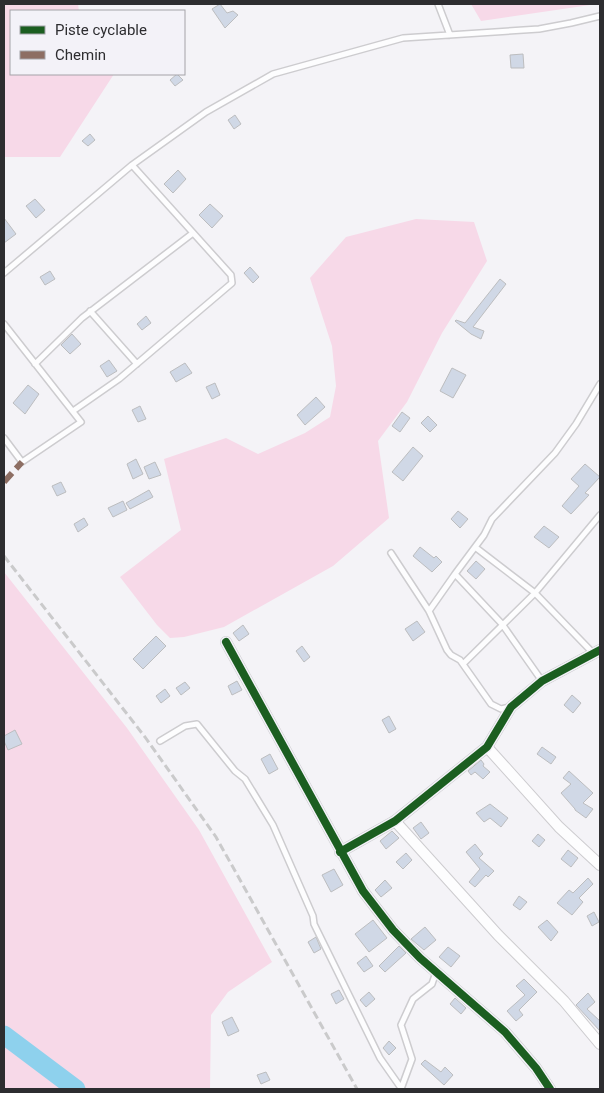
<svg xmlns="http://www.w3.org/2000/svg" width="604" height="1093" font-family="Roboto,sans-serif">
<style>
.green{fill:#f7d9e8}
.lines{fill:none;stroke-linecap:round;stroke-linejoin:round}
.river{stroke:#8ed1ed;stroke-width:19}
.building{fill:#d0d8e6;stroke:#bcbdbf}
.lane-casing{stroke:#cdcccf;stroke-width:8}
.street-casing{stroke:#cdcccf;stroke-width:12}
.lane{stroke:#fdfdfe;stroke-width:5}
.street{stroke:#fdfdfe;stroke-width:10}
.rail{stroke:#cacacb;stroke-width:3;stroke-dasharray:8 4;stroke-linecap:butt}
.quiet{stroke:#8d6e63;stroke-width:6;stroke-dasharray:12 6;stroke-linecap:butt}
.cycleway-casing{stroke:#f3f2f8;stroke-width:11}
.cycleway{stroke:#1b5e20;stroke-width:8}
</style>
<rect width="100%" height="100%" fill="#f4f3f7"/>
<path class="green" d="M4 4H78L79 11H11V74H114L60 157H4Z
M471 4H597L481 21Z
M416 219 474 222 487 261 442 333 407 402 378 441 389 518 333 566 224 627 184 637 170 638 157 625 120 577 181 530 164 459 226 438 258 454 305 433 330 417 336 386 332 346 310 278 346 237Z
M4 572 127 728 199 830 272 962 228 992 211 1015 210 1089H7L4 1087Z"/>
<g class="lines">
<path class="river" d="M4 1035 76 1089"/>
</g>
<path class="building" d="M220 4 227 13 233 11 238 15 225 28 212 9Z
M523 54 524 68H511L510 55Z
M177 74 183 80 175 86 170 80Z
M235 115 241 124 234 129 228 120Z
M90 134 95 140 88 146 82 141Z
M178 170 186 179 173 193 164 184Z
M35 199 45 210 36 218 26 206Z
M210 204 223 216 212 228 199 215Z
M4 218 16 234 4 243Z
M250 267 259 277 253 283 244 273Z
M50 271 55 279 45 285 40 277Z
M500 279 506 284 473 327 484 331 481 339 471 334 455 321 456 320 465 323Z
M146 316 151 323 142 330 137 324Z
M72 334 81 344 70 354 61 345Z
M109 360 117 371 107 377 100 366Z
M185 363 192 373 176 382 170 372Z
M452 368 466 375 453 398 440 391Z
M215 383 220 395 212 399 206 387Z
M28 385 39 394 25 414 13 403Z
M316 397 325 407 305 425 297 415Z
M140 406 146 419 138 422 132 410Z
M402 412 410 418 400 432 392 426Z
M428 416 437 425 430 432 421 423Z
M413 447 423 456 403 481 392 472Z
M136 459 143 474 133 479 127 464Z
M155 462 161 475 149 479 144 467Z
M585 464 600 477 585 493 589 495 571 514 562 506 579 486 571 479Z
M61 482 66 492 57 496 52 486Z
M149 490 153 497 130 509 126 503Z
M123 501 127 510 113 517 108 508Z
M458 511 468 519 460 528 451 519Z
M84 518 88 525 78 532 74 524Z
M544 526 559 537 549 548 534 537Z
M420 547 434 558 436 556 442 562 432 572 413 556Z
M476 561 485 569 476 579 467 571Z
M417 621 425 632 413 641 405 629Z
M243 625 249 634 239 641 233 633Z
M156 636 166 646 143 669 133 659Z
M302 646 310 657 304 662 296 651Z
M237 681 242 690 232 695 228 686Z
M185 682 190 688 181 695 176 688Z
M165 689 170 696 161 703 156 696Z
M572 695 581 703 573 713 564 705Z
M389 716 396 729 389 733 382 720Z
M15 730 22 744 8 750 4 741V736Z
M542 747 556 757 551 764 537 754Z
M270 754 278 769 269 774 261 759Z
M481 760 484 764 483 766 490 772 483 779 475 772 471 775 468 771Z
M569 771 593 793 583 803 593 809 586 818 575 810V809L561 793 571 784 563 778Z
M490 804 508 818 501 827 490 818 484 822 476 813Z
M421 822 429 833 421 839 413 828Z
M392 831 399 838 386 849 380 841Z
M538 834 545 840 539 847 532 841Z
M475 844 483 854 479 858 494 871 488 877 486 875 475 887 469 882 480 869 466 852Z
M568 850 578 858 571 867 561 859Z
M406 853 412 860 403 869 396 862Z
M334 869 343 885 331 892 322 875Z
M588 878 593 884 579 898 583 902 572 915 557 903 569 890 573 893Z
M385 880 392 888 381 897 375 890Z
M519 896 527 902 520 910 513 905Z
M594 912 599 922 592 926 587 916Z
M373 920 387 938 369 952 355 934Z
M547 920 558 932 551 941 538 927Z
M425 927 436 940 424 950 411 939Z
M316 937 321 949 314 953 308 942Z
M399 946 406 953 385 972 379 966Z
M448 947 460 956 451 967 439 957Z
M366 956 373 966 364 972 357 963Z
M524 979 537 992 519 1010 523 1015 516 1021 507 1011 525 995 516 986Z
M339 990 344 999 336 1004 331 994Z
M369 992 375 999 366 1007 360 1000Z
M588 993 595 1002 587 1009 600 1021V1031L576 1005Z
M455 998 466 1008 461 1014 450 1004Z
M232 1017 239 1031 228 1036 222 1022Z
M389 1041 396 1048 389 1055 383 1048Z
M425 1060 441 1072 445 1067 453 1075 444 1085 421 1064Z
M266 1072 270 1080 261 1084 257 1075Z"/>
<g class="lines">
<defs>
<path id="lane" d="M438 4 450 35
M4 273 132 165 206 112 273 74 403 38 539 29 571 23 600 16
M90 311 137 364
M4 324 81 422 22 462 4 438
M35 364 82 318 193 233
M73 411 119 379 232 283 231 275 132 165
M475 547 535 593 593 653
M391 553 429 611 447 650 451 655 460 660 491 704 501 709 510 707
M455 574 502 624 542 681
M429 611 455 574 484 535 492 519 555 453 576 424 600 384
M463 664 535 593 600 515
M160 741 185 726 197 724 235 771 245 779 273 825 313 916 314 924 380 1058 401 1088
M401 1089 412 1059 401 1025 413 999 432 984 436 972"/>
<path id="street" d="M226 642 363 891 393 930 420 958 505 1032 536 1068 550 1089
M487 747 559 827 600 865
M395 821 498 935 564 1001 600 1044
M340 852 395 821 487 747 511 707 542 681 600 650"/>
</defs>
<use href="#lane" class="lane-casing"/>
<use href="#street" class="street-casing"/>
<use href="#lane" class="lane"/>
<use href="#street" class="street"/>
<path class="rail" d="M4 556 145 737 216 837 357 1089"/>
<path class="quiet" d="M4 482 22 462"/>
<defs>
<path id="cycleway" d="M226 642 363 891 393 930 420 958 505 1032 536 1068 550 1089
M340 852 395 821 487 747 511 707 542 681 600 650"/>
</defs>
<use href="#cycleway" class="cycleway-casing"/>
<use href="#cycleway" class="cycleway"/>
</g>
<rect width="604" height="1093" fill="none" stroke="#2d2d30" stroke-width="10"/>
<rect x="10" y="10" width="175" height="65" fill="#f3f2f8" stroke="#a4a3a8"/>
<rect x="20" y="26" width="25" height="8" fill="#1b5e20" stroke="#a4a3a8"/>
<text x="55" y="35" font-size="15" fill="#2d2d30">Piste cyclable</text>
<rect x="20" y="51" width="25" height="8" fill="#8d6e63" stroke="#a4a3a8"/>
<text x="55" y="60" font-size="15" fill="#2d2d30">Chemin</text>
</svg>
